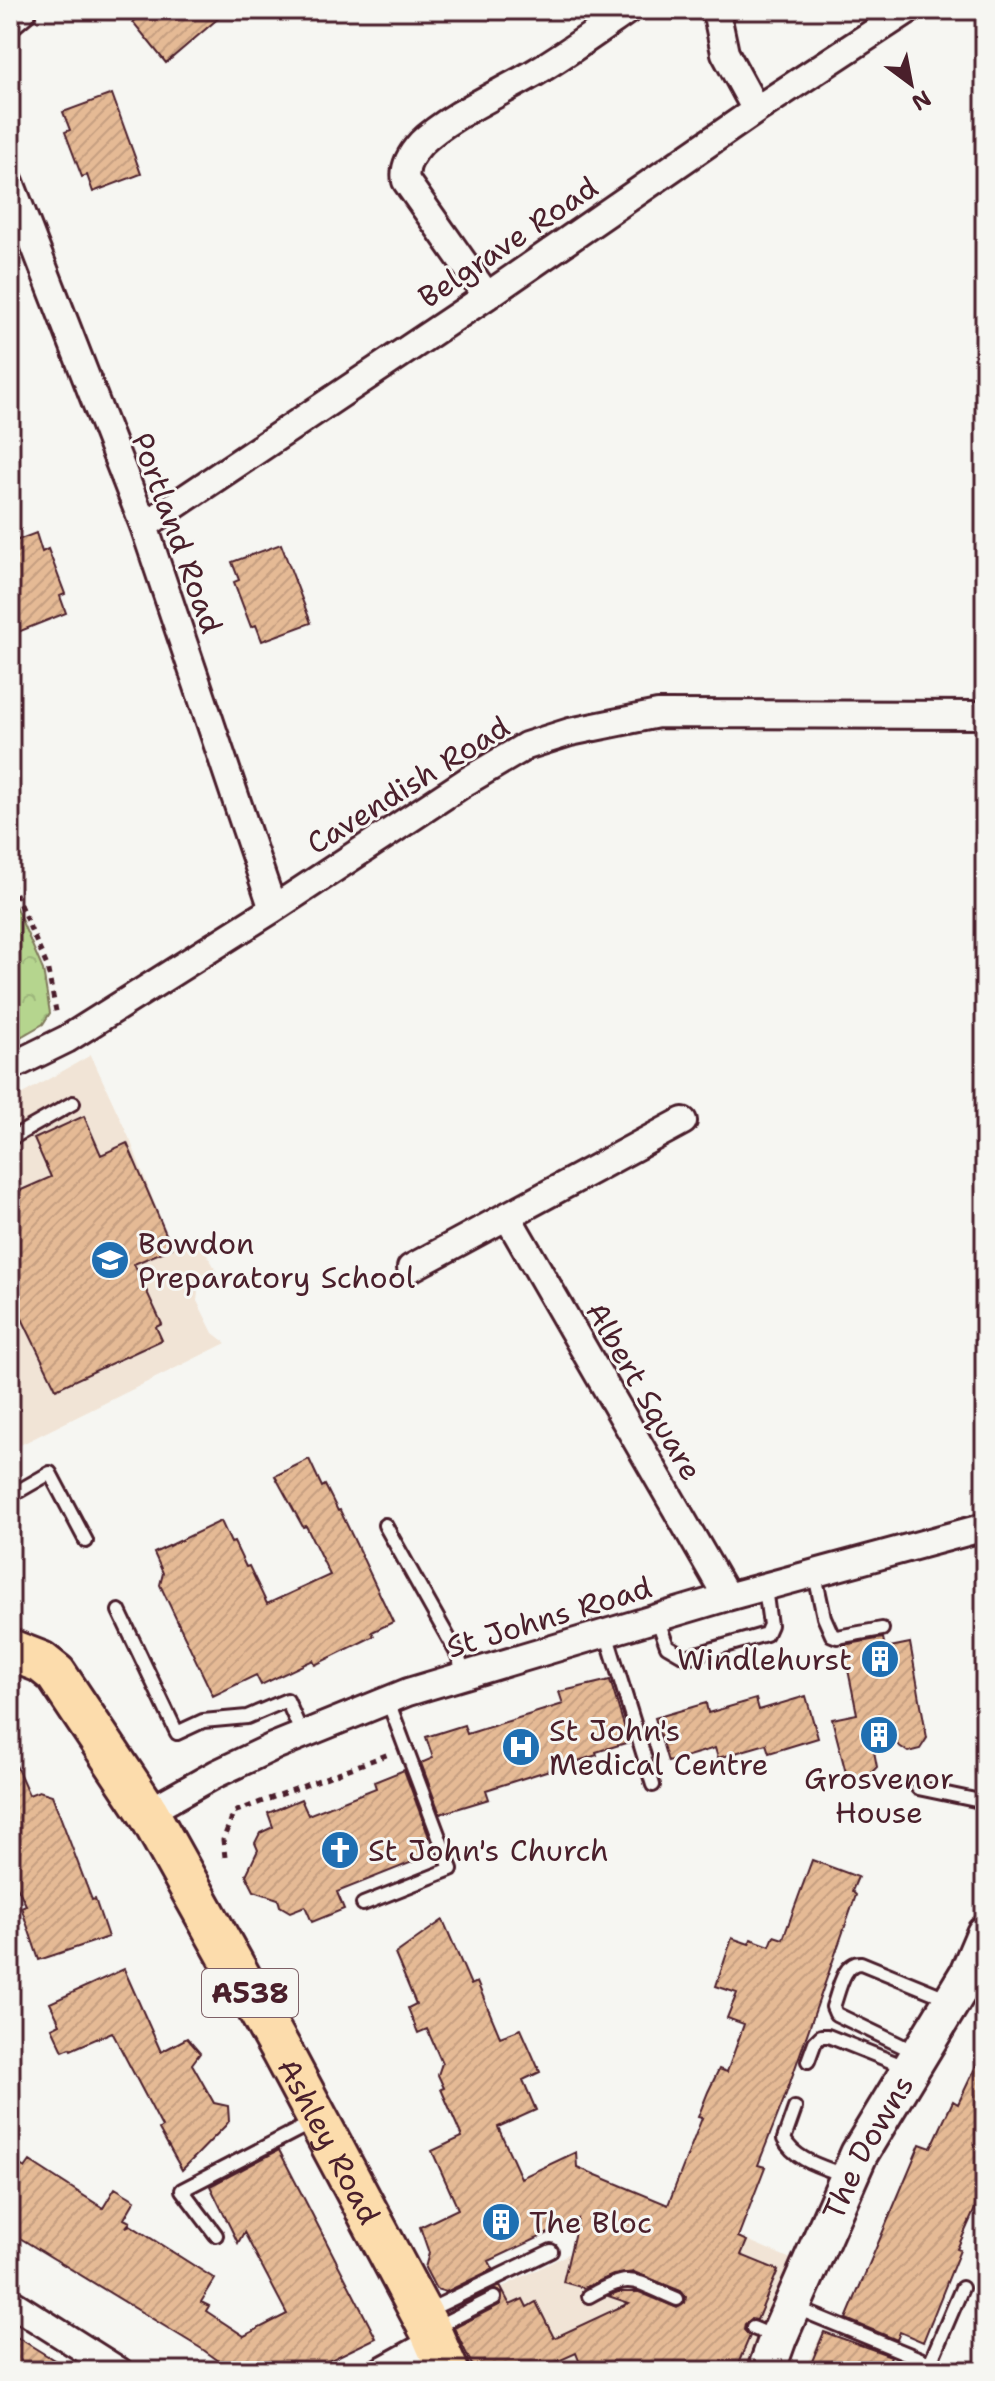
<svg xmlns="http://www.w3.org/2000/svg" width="995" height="2381" font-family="'Shantell Sans',sans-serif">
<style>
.built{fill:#f1e4d6}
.forest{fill:url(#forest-crowns);stroke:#807a5c;stroke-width:2}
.building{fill:url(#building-hatch);stroke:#4a1f2b;stroke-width:2}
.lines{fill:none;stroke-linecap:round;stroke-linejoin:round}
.lane-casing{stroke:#4a1f2b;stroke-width:18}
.street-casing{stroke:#4a1f2b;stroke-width:32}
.secondary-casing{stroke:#4a1f2b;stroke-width:42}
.primary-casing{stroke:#4a1f2b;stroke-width:46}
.path{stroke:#4a1f2b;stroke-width:5;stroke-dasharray:6 6;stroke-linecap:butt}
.lane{stroke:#f6f6f2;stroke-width:12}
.street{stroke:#f6f6f2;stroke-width:26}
.secondary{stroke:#f6f6f2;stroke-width:36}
.primary{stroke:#fcdcac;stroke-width:40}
.labels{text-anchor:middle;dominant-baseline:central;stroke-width:6;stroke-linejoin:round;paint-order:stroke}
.shield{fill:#f6f6f2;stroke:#7e6067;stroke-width:2}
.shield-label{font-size:28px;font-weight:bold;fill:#4a1f2b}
.street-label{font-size:30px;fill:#4a1f2b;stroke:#f6f6f2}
.poi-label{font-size:30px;fill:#4a1f2b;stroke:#f6f6f2;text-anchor:start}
</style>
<defs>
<pattern id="forest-crowns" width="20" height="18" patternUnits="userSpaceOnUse" patternTransform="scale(2)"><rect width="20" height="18" fill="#b5d58e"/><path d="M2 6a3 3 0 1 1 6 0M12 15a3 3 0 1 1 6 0" fill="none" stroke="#9db67b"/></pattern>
<pattern id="building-hatch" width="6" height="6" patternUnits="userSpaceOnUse" patternTransform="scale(2)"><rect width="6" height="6" fill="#e5ba95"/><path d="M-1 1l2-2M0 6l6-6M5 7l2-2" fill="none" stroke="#c69f81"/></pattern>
</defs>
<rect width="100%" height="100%" fill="#f6f6f2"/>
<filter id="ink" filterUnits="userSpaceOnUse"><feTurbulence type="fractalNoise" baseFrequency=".0125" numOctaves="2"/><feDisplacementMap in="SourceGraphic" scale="16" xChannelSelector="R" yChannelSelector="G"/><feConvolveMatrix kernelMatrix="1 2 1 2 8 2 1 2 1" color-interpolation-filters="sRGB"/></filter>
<g filter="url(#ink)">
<path class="built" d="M91 1055 131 1142 171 1247 196 1234 217 1272 194 1285 198 1292 197 1301 213 1333 226 1343 10 1450V1101Z
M600 2176 793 2260 743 2371H470L445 2316 570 2253Z
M824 2330 920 2367 919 2371H803Z"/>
<path class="forest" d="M10 894 43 970 50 1013 43 1024 10 1043Z"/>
<path class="building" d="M148 10H228L166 63 133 22Z
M112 94 141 174 93 192 87 175 82 177 65 132 70 130 63 112Z
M36 533 42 552 48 549 65 594 60 596 66 613 18 632 10 611V543Z
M281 544 311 623 262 641 256 625 251 627 234 582 239 580 232 562Z
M84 1116 101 1155 127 1143 172 1248 134 1264 162 1324 156 1327 162 1340 56 1389 16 1306 10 1308V1195L51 1177 34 1139Z
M309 1459 322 1487 325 1485 338 1511 340 1510 393 1622 372 1632 374 1636 315 1665 313 1660 261 1685 256 1675 213 1696 160 1585 163 1573 154 1553 221 1521 231 1543 234 1542 246 1567 249 1566 267 1604 330 1575 306 1526 303 1527 275 1476Z
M883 1638 885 1648 910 1643 927 1738 920 1749 908 1752 869 1725 877 1767 868 1776 856 1779 846 1773 832 1719 857 1714 843 1645Z
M610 1680 629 1742 596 1752 597 1755 486 1790 489 1799 440 1814 421 1763 433 1758 426 1737 464 1725 467 1734 563 1704 559 1692Z
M806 1696 818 1738 769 1753 766 1744 718 1758 715 1748 668 1762 655 1718 706 1703 708 1713 756 1699 759 1710Z
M10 1752 29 1795 39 1791 52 1795 92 1900 95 1899 108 1937 39 1960 21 1907 26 1905 10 1872Z
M404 1770 429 1837 418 1841 425 1857 337 1892 344 1909 312 1922 305 1906 290 1912 280 1906 278 1899 254 1891 246 1875 258 1850 255 1843 260 1833 273 1827 268 1813 301 1799 308 1815 376 1788 374 1782Z
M812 1860 858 1877 852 1891 856 1895 786 2094 758 2165 765 2167 738 2237 747 2241 741 2255 778 2270 757 2320 751 2319 745 2324 744 2330 750 2336 735 2371H583L576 2353 536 2371H475L454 2328 501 2304 502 2293 492 2289 500 2286 510 2305 523 2299 527 2307 536 2302 554 2338 629 2303 608 2296 618 2292H639L677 2308 685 2303 686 2297 681 2291 634 2272 613 2275 584 2288 563 2282 578 2219 489 2261 493 2269 446 2292 436 2289 425 2268 429 2253 420 2227 458 2209 432 2151 462 2137 441 2089 444 2088 438 2075 442 2063 427 2029 418 2033 408 2008 416 2004 395 1954 443 1920 471 1985 477 1982 500 2037 521 2029 540 2072 523 2080 536 2110 498 2127 521 2178 576 2152 577 2167 668 2205 702 2118 698 2117 708 2092 719 2069 727 2072 744 2024 727 2018 737 1993 716 1986 732 1938 749 1944 751 1939 770 1946 774 1936 783 1939Z
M124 1969 161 2052 187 2038 200 2053 192 2064 214 2103 228 2106 229 2121 226 2125 182 2170 159 2129 162 2127 112 2032 71 2050 70 2048 63 2051 52 2028 60 2024 50 2003Z
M985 2047V2202L979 2200 957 2249 960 2250 923 2342 900 2332 897 2340 846 2319 920 2144 931 2148 953 2101 958 2104Z
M279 2150 376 2338 308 2371H233L202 2349 10 2232V2159L25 2168 30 2161 103 2208 115 2188 135 2200 124 2219 130 2222 126 2227 130 2225 215 2279 201 2302 209 2306 206 2311 244 2336 287 2314 244 2232 238 2243 210 2186Z
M824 2332 891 2356 885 2371H808Z
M10 2333 25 2342 72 2371H10Z"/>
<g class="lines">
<defs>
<path id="lane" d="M10 1139 73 1103
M10 1496 50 1473 86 1541
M385 1525 458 1655 464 1676
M815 1575 824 1617 832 1635 837 1637 882 1629
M119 1611 177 1733 203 1721 247 1717 287 1700 302 1734
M657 1618 667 1646 686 1657 766 1634 770 1625 765 1588
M606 1633 653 1785
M918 1788 985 1802
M363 1904 451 1869 388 1701
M917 2053 836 2014 833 2007C839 1991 843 1962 861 1963L949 1999
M808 2061 815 2042 821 2036H828L908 2068
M795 2108 784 2139C795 2161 824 2167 846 2176
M216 2235 182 2190 315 2121
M589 2296C633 2271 633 2281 677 2299
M794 2307 930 2363 962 2288
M427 2311 551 2251
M436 2327 494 2298
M753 2328 775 2337"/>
<path id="street" d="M712 10 717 15 725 53 756 110
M10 21 23 10
M10 182 144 526 273 909
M487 296 406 181C403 167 411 154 421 143 448 116 503 92 536 72 568 53 598 31 628 10
M144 526 487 296 756 110 908 10
M10 1067 67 1039 273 909 467 781 526 746 570 732 658 714 985 715
M507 1216 727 1597
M411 1268 683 1121
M148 1812 216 1774 275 1746 408 1692 727 1597 985 1527
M10 2302 119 2371
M381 2371 435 2341"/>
<g id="secondary">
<path id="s1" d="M766 2371 778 2338 859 2154 968 1974 985 1934"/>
</g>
<g id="primary">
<path id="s2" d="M10 1650 41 1662 56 1674 148 1812 282 2052 430 2330 448 2371"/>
</g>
</defs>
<use href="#lane" class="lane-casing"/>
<use href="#street" class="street-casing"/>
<use href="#secondary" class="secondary-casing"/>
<use href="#primary" class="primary-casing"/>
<path class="path" d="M10 882 47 966 57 1016
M225 1857 223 1840 234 1812 389 1754"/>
<use href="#lane" class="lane"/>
<use href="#street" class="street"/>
<use href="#secondary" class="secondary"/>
<use href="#primary" class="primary"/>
</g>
</g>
<defs>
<symbol id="school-disc" viewBox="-11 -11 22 22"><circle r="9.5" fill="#1f6fb2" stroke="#f6f6f2"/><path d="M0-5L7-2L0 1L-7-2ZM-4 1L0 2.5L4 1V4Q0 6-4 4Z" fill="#fff"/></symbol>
<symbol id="building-disc" viewBox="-11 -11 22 22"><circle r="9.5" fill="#1f6fb2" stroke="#f6f6f2"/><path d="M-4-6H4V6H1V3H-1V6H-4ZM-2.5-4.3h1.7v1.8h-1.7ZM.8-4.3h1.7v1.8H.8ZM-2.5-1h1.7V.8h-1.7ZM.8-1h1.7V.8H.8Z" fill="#fff"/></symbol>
<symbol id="hospital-disc" viewBox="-11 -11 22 22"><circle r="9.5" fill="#1f6fb2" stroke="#f6f6f2"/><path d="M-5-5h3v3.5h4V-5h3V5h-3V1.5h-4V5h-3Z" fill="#fff"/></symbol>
<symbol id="church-disc" viewBox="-11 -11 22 22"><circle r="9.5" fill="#1f6fb2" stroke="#f6f6f2"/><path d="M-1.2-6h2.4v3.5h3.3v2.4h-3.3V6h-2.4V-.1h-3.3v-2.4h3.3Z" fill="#fff"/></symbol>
</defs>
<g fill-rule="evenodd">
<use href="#school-disc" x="88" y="1238" width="44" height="44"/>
<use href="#building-disc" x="858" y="1637" width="44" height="44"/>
<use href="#building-disc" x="857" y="1713" width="44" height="44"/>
<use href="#hospital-disc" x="499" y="1725" width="44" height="44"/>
<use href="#church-disc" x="318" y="1828" width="44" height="44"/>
<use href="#building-disc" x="479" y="2200" width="44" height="44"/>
</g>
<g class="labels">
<rect class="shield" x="202" y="1969" width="96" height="48" rx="6"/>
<g class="shield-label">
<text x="250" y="1993">A538</text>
</g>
<g class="street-label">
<text transform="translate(508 242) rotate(-34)">Belgrave Road</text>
<text transform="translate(177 533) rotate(70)">Portland Road</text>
<text transform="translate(408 785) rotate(-32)">Cavendish Road</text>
<text transform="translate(644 1391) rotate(60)">Albert Square</text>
<text transform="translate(549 1617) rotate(-17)">St Johns Road</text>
<text stroke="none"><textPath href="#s2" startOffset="594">Ashley Road</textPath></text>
<text stroke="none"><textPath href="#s1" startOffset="246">The Downs</textPath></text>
</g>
<g class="poi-label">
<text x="138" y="1243">Bowdon<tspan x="138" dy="34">Preparatory School</tspan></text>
<text x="852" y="1659" text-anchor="end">Windlehurst</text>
<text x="549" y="1730">St John's<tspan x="549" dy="34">Medical Centre</tspan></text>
<text x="879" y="1778" text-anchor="middle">Grosvenor<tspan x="879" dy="34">House</tspan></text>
<text x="368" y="1850">St John's Church</text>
<text x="529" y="2222">The Bloc</text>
</g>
</g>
<rect width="995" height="2381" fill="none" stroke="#f6f6f2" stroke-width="40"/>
<rect x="20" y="20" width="955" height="2341" fill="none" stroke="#4a1f2b" stroke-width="3" filter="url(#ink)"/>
<g transform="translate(911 84) rotate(148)" stroke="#f6f6f2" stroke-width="6" paint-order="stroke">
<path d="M0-6L14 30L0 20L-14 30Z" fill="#4a1f2b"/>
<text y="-12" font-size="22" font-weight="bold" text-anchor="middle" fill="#4a1f2b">N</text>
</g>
</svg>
